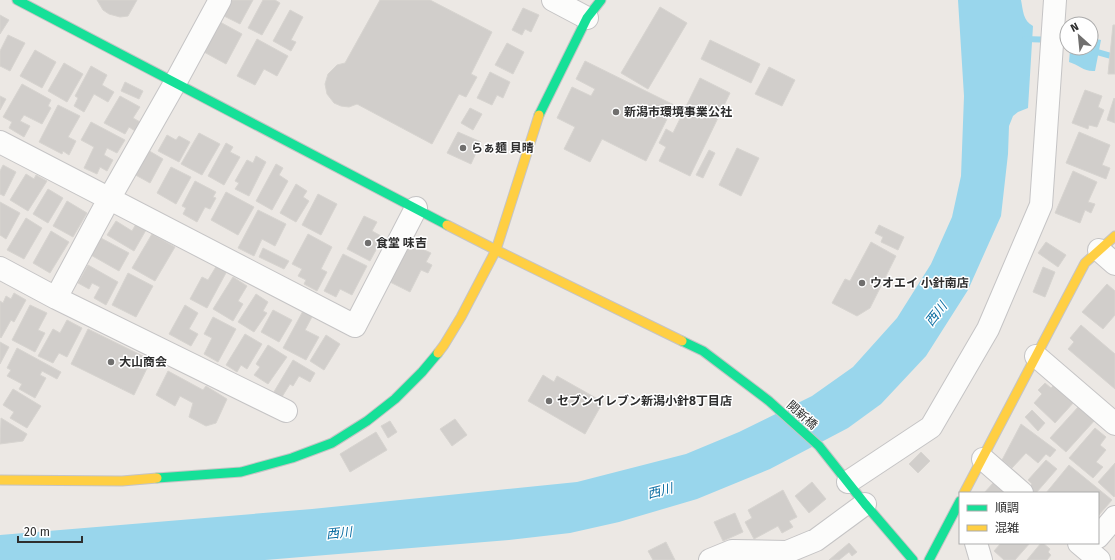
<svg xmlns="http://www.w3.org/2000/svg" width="1115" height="560" font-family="'Fira Sans','Noto Sans JP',sans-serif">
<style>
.water{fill:#99d6ec}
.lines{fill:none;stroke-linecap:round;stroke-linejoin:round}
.stream{stroke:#99d6ec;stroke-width:6}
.building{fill:#d1cecb;stroke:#d7d4d0}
.street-casing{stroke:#c5c4c5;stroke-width:24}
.fast-casing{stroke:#c5c4c5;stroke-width:11}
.slow-casing{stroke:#c5c4c5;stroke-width:11}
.street{stroke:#fcfcfb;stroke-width:22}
.fast{stroke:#16e098;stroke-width:9}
.slow{stroke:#ffcf43;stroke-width:9}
.poi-dot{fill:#706f6e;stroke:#fff;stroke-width:1.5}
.labels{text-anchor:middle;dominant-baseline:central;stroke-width:3;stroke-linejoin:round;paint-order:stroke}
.poi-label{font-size:12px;font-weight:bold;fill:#2e2e2e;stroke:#fff;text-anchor:start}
.street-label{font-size:12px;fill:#2e2e2e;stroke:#fff}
.water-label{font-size:13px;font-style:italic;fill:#0d6fa3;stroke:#fff}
</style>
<rect width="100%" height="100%" fill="#ece8e4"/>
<path class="water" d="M958 0H1021C1023 10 1023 21 1033 26L1028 108 1018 112 1013 116 1009 126 1008 154 1001 216 968 290 926 356 881 404 848 428 770 469 697 499 619 522 570 533 509 540 265 560H0V535L312 509 577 482 686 454 739 432 812 396 853 367 897 318 931 264 952 217 961 176 964 96Z
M1091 38 1101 40 1095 71C1084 72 1079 65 1069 62L1070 50 1072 48H1091Z"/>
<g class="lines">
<path class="stream" d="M1025 39 1055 40 1067 44
M1083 48 1115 57"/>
</g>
<path class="building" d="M97 0H137L128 16 120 17 109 14 103 10Z
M232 0H253L240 24 224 16Z
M263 0H275L280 3 262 35 248 28Z
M380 0H430L492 32 471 74 477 77 466 97 459 94 432 144 357 104 349 107 341 106 334 103 327 94 325 84 328 74 337 65 345 63Z
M660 7 687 23 648 89 621 73Z
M523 8 539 15 531 32 525 29 522 35 512 30Z
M290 10 303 17 291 40 296 42 291 51 273 41Z
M0 15 9 20 0 34Z
M220 22 242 34 226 64 204 52Z
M1113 25H1115V74H1108Z
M8 35 25 43 10 71 0 66V51Z
M257 39 288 56 277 76 264 69 255 85 237 76Z
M710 40 760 64 751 83 701 59Z
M507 43 524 52 513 74 495 65Z
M35 50 56 62 42 88 20 76Z
M585 61 674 105 646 161 602 139 590 162 564 149 575 127 557 118 572 87 591 96 595 89 576 79Z
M64 63 83 74 67 102 48 91Z
M91 66 107 75 102 85 114 92 108 102 94 94 84 112 74 106 78 98 75 96Z
M769 67 795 80 782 106 755 94Z
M490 72 510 82 503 98 497 95 492 105 477 98Z
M700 78 730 93 690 176 659 161 666 147 659 143 666 129 673 133Z
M125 82 143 91 139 99 121 91Z
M22 84 51 100 48 106 51 108 42 124 24 115 20 121 30 126 24 137 9 128 12 122 3 117Z
M1085 90 1102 96 1098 107 1104 110 1097 127 1089 125 1088 129 1072 123Z
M0 96 6 99 0 110Z
M120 96 140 107 133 118 140 122 135 131 129 127 125 134 104 123Z
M1114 98 1115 99V123L1107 120Z
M58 105 80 116 68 137 76 141 69 155 63 151 62 154 39 142Z
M470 108 482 114 473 130 461 123Z
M91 122 125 140 117 153 107 148 104 155 113 160 107 171 100 167 97 174 84 168 94 147 81 140Z
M458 132 481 142 471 164 447 153Z
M1079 132 1110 145 1102 165 1110 168 1106 179 1066 163Z
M199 133 220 144 202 175 181 164Z
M167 135 176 140 179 136 190 142 179 162 158 151Z
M226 143 233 147 230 152 240 157 224 185 208 176Z
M737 148 759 158 741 196 719 185Z
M146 149 163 159 150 183 132 173Z
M709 150 715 153 703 178 696 175Z
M256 156 266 162 249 196 235 189 239 183 235 181 247 160 253 163Z
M276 164 283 168 279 175 288 181 272 210 256 201Z
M3 165 16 172 4 196 0 194V171Z
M171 167 191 177 176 204 157 193Z
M1073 171 1097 182 1088 202 1095 204 1091 213 1085 210 1080 223 1055 213Z
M26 174 34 179 36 175 47 181 28 211 10 200Z
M195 181 216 192 213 197 216 198 210 209 205 207 197 222 183 214 186 208 182 206Z
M296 184 307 191 303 197 309 201 296 222 280 213Z
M48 189 63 198 48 223 33 214Z
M226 192 254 207 238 235 211 220Z
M318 194 337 204 321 235 302 225Z
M67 201 87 213 73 237 53 226Z
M0 202 20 213 6 239 0 235Z
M258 210 286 224 275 246 262 239 254 256 238 248Z
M364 216 377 222 372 231 383 237 370 261 347 249Z
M26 218 42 228 24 259 7 250Z
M116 221 132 231 136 224 146 230 134 251 107 235Z
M879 225 904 237 898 250 881 242 883 237 875 233Z
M51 231 69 242 50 273 33 263Z
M152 234 175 247 155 281 132 268Z
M308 234 332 247 321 269 327 272 317 291 304 284 306 280 298 276 302 269 292 264Z
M99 237 129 253 119 271 89 254Z
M871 242 896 256 870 308 857 316 832 303 845 279 850 281Z
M1046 242 1066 255 1058 267 1038 253Z
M409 243 431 253 426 262 432 265 428 273 421 270 410 292 390 282Z
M263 248 289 261 284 269 259 257Z
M343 254 367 266 352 295 340 289 336 297 324 291Z
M88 265 118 282 106 305 94 298 100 287 92 283 89 289 78 283Z
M217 265 227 271 207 308 190 299 202 277 208 280Z
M1043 267 1055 272 1045 297 1033 292Z
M128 273 153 286 136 317 112 305Z
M233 277 247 286 238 301 243 304 233 321 213 309Z
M1107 284 1115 291V315L1103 329 1082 312Z
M14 293 26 300 14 322 11 320 1 338 0 337V301L3 303 6 296 11 299Z
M256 294 268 302 263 311 267 313 254 332 238 322Z
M30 305 47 313 38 330 45 333 35 352 12 340Z
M185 305 198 313 189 329 198 334 191 346 169 334Z
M273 310 292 320 279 342 261 332Z
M303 311 313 315 305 330 319 337 306 360 283 348Z
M213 317 236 329 218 362 204 354 212 338 204 334Z
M67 320 82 328 67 357 59 353 53 363 38 356 53 329 60 333Z
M1081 325 1115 354V389L1068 349 1074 342 1070 338Z
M88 329 151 360 134 395 71 364Z
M245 334 262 344 247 369 241 365 237 372 226 365Z
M326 335 340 344 324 370 310 361Z
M0 342 9 347 0 364Z
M268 345 287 357 268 384 254 375 260 367 256 364Z
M17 348 61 372 57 379 42 371 40 375 46 378 35 398 19 389 22 384 7 376 11 370 7 368Z
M293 360 315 373 310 382 299 376 293 386 290 384 280 400 272 395Z
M168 371 203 390 206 386 227 399 216 423 206 426 189 417 193 403 180 396 175 406 156 395Z
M543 375 554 382 557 376 603 402 585 434 528 401Z
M1045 383 1051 388 1056 383 1075 401 1055 423 1034 403 1042 394 1038 390Z
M13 389 41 406 27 428 10 418 14 412 3 405Z
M1079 406 1095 420 1066 452 1050 438Z
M1032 410 1045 423 1038 431 1025 417Z
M1 418 27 434 23 441 0 444Z
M455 419 467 435 452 446 440 429Z
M390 421 397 432 388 438 381 426Z
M1021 424 1056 450 1050 457 1046 454 1038 463 1026 453 1012 468 1002 460Z
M1095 428 1106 437 1100 445 1106 450 1096 462 1103 467 1093 478 1069 458Z
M376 432 387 450 350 472 340 454Z
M921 452 930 461 918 473 909 464Z
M1046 460 1057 469 1036 493H1030L1027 490 1032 484 1028 480Z
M1115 463V496L1114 497 1098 482Z
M1069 465 1112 500 1099 515 1098 514V493H1046Z
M812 482 826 499 809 513 795 496Z
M994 482 1007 493H984Z
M783 490 797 517 789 521 793 527 782 533 778 526 754 539 745 522 752 518 748 510Z
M735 513 743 532 723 541 714 522Z
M666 542 675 560H653L648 551Z
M849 543 857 552 852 556 849 552 839 560H829Z
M1001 543H1030L1015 560H1004L994 551Z
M1041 543H1043L1050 549 1048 552 1051 555 1047 560H1027Z"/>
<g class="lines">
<defs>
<path id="street" d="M553 0 587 18
M0 142 355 326 416 208
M1099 250 1115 264
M0 268 56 298 286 411
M56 298 109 199 175 83 220 0
M1036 356 1115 424
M983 459 1022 493
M848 482 931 427 988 329 1041 205 1055 0
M1098 537 1115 517
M976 543 981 560
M1079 543 1099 560
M710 560 732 551 787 552 816 540 865 504"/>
<path id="fast" d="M17 0 447 225
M539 115 587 18 601 0
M682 341 703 351 769 401 819 446 865 504 913 560
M157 478 241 472 292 458 332 443 367 421 395 399 422 372 438 353
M929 560 960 501"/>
<path id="slow" d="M447 225 496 250 682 341
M438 353 444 345 461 317 496 250 539 115
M0 480 122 481 157 478
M964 493 1085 263 1115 236"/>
</defs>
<use href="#street" class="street-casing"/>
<use href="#fast" class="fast-casing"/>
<use href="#slow" class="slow-casing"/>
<use href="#street" class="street"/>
<use href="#fast" class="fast"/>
<use href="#slow" class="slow"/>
</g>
<g class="poi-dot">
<circle cx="616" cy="112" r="4"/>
<circle cx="463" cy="148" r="4"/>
<circle cx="368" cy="243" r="4"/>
<circle cx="862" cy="283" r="4"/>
<circle cx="111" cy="362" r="4"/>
<circle cx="549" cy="401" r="4"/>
</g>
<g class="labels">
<g class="poi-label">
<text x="624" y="112">新潟市環境事業公社</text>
<text x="471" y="148">らぁ麺 貝晴</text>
<text x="376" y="243">食堂 味吉</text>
<text x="870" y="283">ウオエイ 小針南店</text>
<text x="119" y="362">大山商会</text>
<text x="557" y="401">セブンイレブン新潟小針8丁目店</text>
</g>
<g class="street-label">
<text transform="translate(802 415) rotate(42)">開新橋</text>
</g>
<g class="water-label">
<text transform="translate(936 314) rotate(-52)">西川</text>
<text transform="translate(660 491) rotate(-14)">西川</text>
<text transform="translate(339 533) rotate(-6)">西川</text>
</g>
</g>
<rect x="959" y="492" width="140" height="52" fill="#ffffff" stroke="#ababab"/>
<rect x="967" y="505" width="20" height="6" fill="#16e098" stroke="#ababab"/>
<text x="995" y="512" font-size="12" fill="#2e2e2e">順調</text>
<rect x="967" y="525" width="20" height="6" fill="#ffcf43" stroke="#ababab"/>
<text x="995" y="532" font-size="12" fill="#2e2e2e">混雑</text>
<g transform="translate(1079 36) rotate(333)"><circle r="19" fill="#ffffff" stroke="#ababab"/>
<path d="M0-3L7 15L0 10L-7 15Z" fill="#706f6e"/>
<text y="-6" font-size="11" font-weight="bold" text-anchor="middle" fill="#2e2e2e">N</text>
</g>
<path d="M18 536v6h64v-6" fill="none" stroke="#2e2e2e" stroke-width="2"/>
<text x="24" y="536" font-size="12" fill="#2e2e2e" stroke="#ffffff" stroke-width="3" paint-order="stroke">20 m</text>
</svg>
